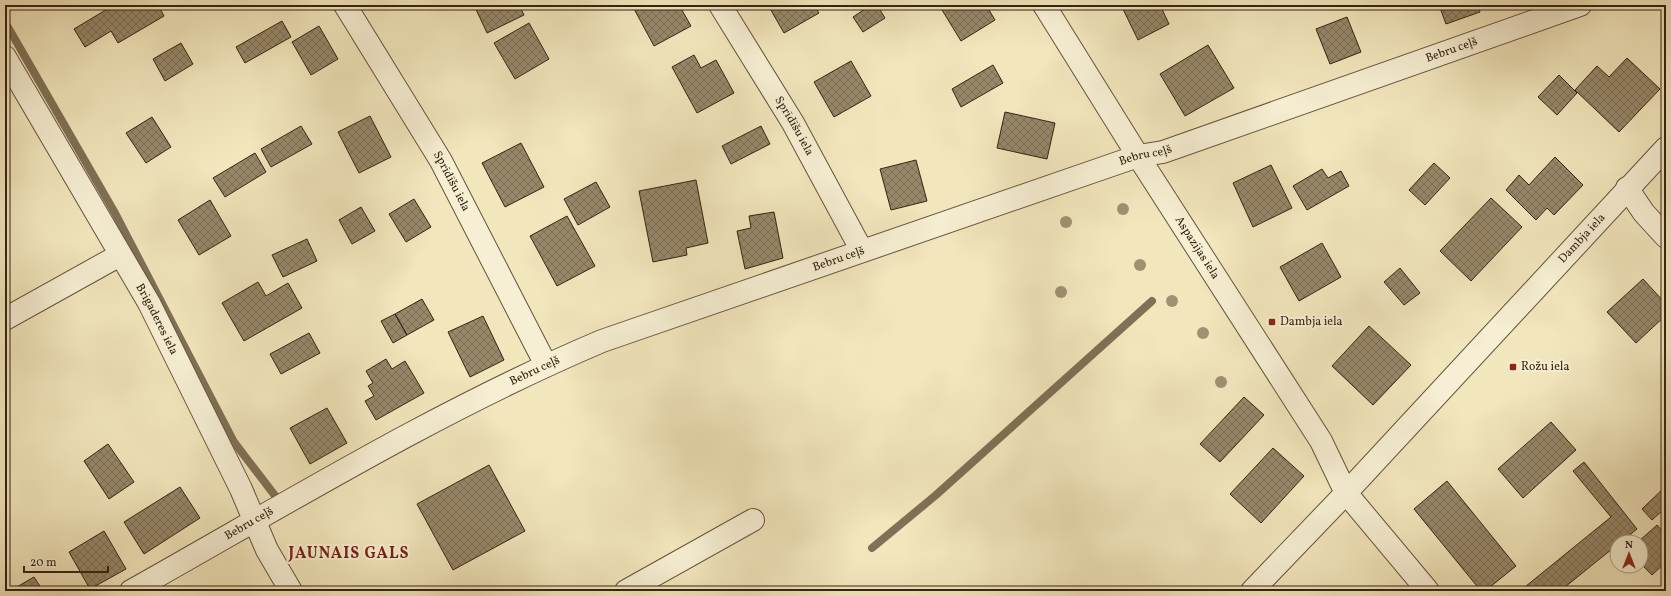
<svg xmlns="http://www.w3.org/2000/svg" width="1671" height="596" font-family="Vollkorn,serif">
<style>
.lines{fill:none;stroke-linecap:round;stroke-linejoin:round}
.stream{stroke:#807055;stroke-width:8}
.building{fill:url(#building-cross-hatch);stroke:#352311}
.minor-casing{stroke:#64543c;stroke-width:24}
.tertiary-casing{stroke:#64543c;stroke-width:24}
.minor{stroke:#f7efd3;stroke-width:22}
.tertiary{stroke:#f7efd3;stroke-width:22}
.tree{fill:#a09171}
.poi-dot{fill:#8f2418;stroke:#f7efd3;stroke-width:1.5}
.labels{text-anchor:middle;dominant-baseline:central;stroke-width:4;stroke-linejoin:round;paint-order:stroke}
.street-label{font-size:12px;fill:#352311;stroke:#f7efd3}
.poi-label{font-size:12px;fill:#352311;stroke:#f7efd3;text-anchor:start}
.district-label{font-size:16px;font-weight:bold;letter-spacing:1px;fill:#7a1f14;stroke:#f7efd3}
</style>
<defs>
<pattern id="building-cross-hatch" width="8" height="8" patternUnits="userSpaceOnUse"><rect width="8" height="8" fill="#97886a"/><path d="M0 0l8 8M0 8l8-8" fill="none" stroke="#7c6f56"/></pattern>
</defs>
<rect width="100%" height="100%" fill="#f2e6bc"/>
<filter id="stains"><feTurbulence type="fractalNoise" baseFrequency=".005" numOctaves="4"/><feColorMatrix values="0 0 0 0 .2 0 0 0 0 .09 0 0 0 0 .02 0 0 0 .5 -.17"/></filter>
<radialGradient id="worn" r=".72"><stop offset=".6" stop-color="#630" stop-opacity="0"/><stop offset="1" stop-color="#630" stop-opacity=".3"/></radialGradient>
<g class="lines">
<path class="stream" d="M5 22 115 213 234 442 276 497
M872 548 936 495 1152 301"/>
</g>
<path class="building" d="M114 5H158L164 16 118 43 111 31 85 47 74 29Z
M474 5H519L524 15 487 33Z
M632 5H679L691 26 654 46Z
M768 5H814L819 13 784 33Z
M871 5H877L885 18 863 32 853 17Z
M939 5H986L995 20 961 41Z
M1121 5H1160L1169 24 1138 40Z
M1439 5H1478L1480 12 1446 24Z
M1347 17 1361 52 1330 64 1316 29Z
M282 21 291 37 245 63 236 47Z
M529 23 549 59 515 79 494 43Z
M319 26 338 59 311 75 292 42Z
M181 43 193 64 165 81 153 59Z
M1208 45 1234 88 1185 116 1160 74Z
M694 55 701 68 716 60 734 93 697 113 672 67Z
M1627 58 1660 89 1619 132 1575 90 1597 66 1609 77Z
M851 61 871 96 834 117 814 82Z
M993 65 1003 83 961 107 952 89Z
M1559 75 1577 93 1557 115 1538 97Z
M1005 112 1055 123 1047 159 997 148Z
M370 116 391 157 359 173 338 132Z
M152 117 171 147 146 163 126 133Z
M301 126 312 144 271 167 261 149Z
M761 126 770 144 731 164 722 146Z
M521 143 544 187 505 207 482 163Z
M255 153 266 172 225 197 213 178Z
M1555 157 1583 185 1554 215 1547 208 1536 220 1506 190 1519 175 1529 185Z
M916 160 927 201 891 210 880 169Z
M1434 163 1450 178 1425 205 1409 190Z
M1271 165 1292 208 1253 227 1233 183Z
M1322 169 1328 178 1341 171 1349 186 1307 210 1293 186Z
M696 180 708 243 686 248 687 255 653 262 639 191Z
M596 182 610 207 578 225 564 199Z
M1491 198 1522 227 1471 281 1440 251Z
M414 199 431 227 406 242 389 214Z
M210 200 231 236 199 255 178 220Z
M361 207 375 231 352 244 339 220Z
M774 212 783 258 745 269 737 231 751 228 749 216Z
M567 216 595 266 557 286 530 236Z
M307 239 317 261 283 277 272 255Z
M1322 243 1341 277 1299 301 1280 267Z
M1400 268 1420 293 1404 305 1384 282Z
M1643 279 1666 304V315L1636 343 1607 312Z
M258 282 266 296 288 283 302 308 244 341 222 303Z
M422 299 434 320 407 335 395 314Z
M395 314 407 335 393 343 381 321Z
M483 316 504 360 470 377 448 332Z
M1369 326 1411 365 1373 405 1332 366Z
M309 333 320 353 281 374 270 354Z
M386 359 392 369 405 361 424 393 376 420 365 401 374 396 368 386 373 383 366 371Z
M1244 397 1264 415 1220 462 1200 444Z
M327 408 347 443 310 464 290 428Z
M1551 422 1576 450 1523 498 1498 469Z
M108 444 134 482 109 499 84 461Z
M1273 448 1304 476 1261 523 1230 494Z
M1584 462 1637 529 1621 542H1617V545L1560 591H1520L1611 517 1573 471Z
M489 465 525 531 453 570 417 504Z
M1447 481 1516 566 1485 591H1481L1414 509Z
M1666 486V515L1662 511 1652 520 1642 509Z
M180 487 200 518 144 554 124 522Z
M1657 525 1666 535V562L1652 575 1641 564V542H1638Z
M104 531 126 569 90 589 69 552Z
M34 577 43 591H10Z"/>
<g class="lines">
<defs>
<g id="minor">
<path id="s1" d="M345 5 441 161 546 365"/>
<path id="s2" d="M720 5 793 123 862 251"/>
<path id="s3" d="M5 57 149 303 241 489 267 550 291 591"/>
<path d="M1627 188 1644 213 1666 237"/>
<path d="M5 319 120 255"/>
<path d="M1346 493 1428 591"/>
<path id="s4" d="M131 591C286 504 439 410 602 341L1138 156 1163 152 1580 5"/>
<path d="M626 591 753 520"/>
</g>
<g id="tertiary">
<path id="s5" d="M1044 5 1138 156 1321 441 1346 493"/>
<path id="s6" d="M1252 591 1346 493 1666 148"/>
</g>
</defs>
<use href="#minor" class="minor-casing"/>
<use href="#tertiary" class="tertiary-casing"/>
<use href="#minor" class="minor"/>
<use href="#tertiary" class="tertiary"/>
</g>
<g class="tree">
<circle cx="1123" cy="209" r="6"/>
<circle cx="1066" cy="222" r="6"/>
<circle cx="1140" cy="265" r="6"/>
<circle cx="1061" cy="292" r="6"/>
<circle cx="1172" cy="301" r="6"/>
<circle cx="1203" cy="333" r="6"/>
<circle cx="1221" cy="382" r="6"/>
</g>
<g class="poi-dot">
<rect x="1268" y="318" width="8" height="8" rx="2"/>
<rect x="1509" y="363" width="8" height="8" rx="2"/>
</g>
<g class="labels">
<g class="street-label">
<text stroke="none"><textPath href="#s4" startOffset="1432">Bebru ceļš</textPath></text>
<text stroke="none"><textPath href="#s2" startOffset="142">Sprīdīšu iela</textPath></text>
<text stroke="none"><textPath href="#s4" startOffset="1108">Bebru ceļš</textPath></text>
<text stroke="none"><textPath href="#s1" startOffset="206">Sprīdīšu iela</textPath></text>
<text stroke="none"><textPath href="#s6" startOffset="483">Dambja iela</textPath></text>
<text stroke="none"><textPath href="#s5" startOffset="287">Aspazijas iela</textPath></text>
<text stroke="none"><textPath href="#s4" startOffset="784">Bebru ceļš</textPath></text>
<text stroke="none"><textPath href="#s3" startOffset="303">Brigaderes iela</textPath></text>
<text stroke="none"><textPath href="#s4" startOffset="460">Bebru ceļš</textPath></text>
<text stroke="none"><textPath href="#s4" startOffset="136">Bebru ceļš</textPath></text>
</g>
<g class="poi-label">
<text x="1280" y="322">Dambja iela</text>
<text x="1521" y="367">Rožu iela</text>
</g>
<g class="district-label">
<text x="349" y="554">JAUNAIS GALS</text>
</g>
</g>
<rect width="1671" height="596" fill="none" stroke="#f2e6bc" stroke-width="20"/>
<rect x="6" y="6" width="1659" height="584" fill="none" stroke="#352311" stroke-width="2"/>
<rect x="10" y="10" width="1651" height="576" fill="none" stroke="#352311"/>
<g transform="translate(1629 554)"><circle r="19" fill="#f7efd3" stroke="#a99d85"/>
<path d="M0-3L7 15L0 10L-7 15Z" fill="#8f2418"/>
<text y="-6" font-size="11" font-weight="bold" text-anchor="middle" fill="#352311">N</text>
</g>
<path d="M24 566v6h84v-6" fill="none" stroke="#352311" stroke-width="2"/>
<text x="30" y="566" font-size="12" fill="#352311" stroke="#f7efd3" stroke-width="3" paint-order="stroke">20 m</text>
<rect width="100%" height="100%" filter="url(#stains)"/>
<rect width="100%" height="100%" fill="url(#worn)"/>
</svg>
